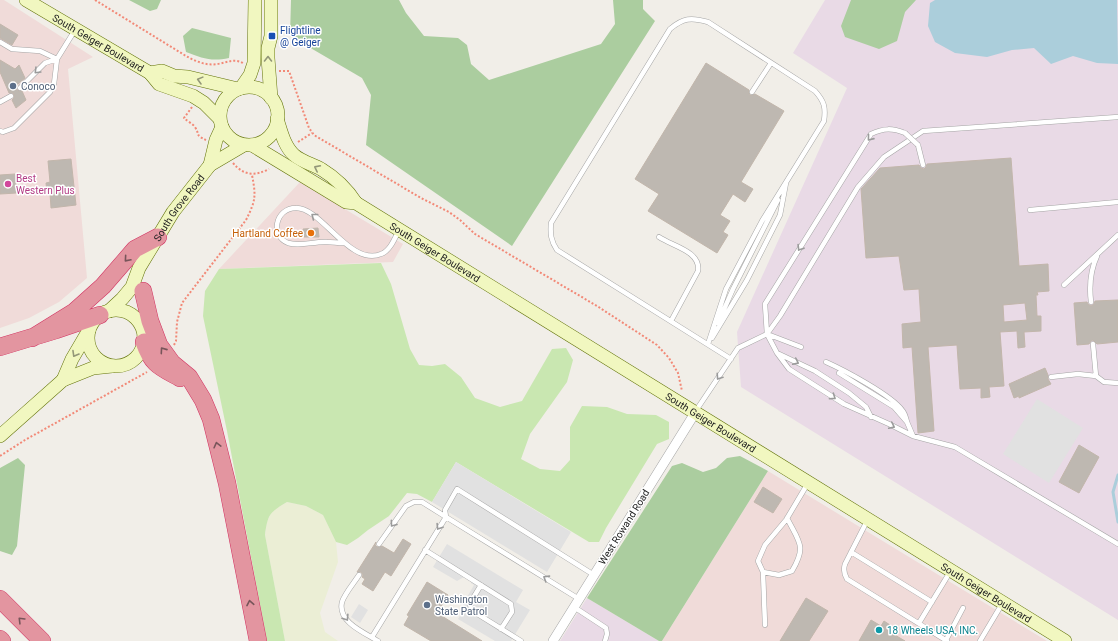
<svg xmlns="http://www.w3.org/2000/svg" width="1118" height="641" font-family="Roboto,sans-serif">
<style>
.commercial{fill:#f0dbd9}
.industrial{fill:#e9dae6}
.farmland{fill:#ebeed5}
.grass{fill:#c9e7b1}
.forest{fill:#abcd9f}
.parking{fill:#e1e1e1}
.water{fill:#abcedb}
.lines{fill:none;stroke-linecap:round;stroke-linejoin:round}
.stream{stroke:#abcedb;stroke-width:3}
.building{fill:#beb8b1;stroke:#c2b6ab;fill-rule:evenodd}
.lane-casing{stroke:#a5a5a5;stroke-width:5.5}
.street-casing{stroke:#a5a5a5;stroke-width:10}
.secondary-casing{stroke:#64740b;stroke-width:14}
.highway-casing{stroke:#d23261;stroke-width:18}
.path{stroke:#f28977;stroke-width:2;stroke-dasharray:2 2;stroke-linecap:butt}
.lane{stroke:#fff;stroke-width:4.5}
.street{stroke:#fff;stroke-width:9}
.secondary{stroke:#f1f7c0;stroke-width:13}
.highway{stroke:#e395a0;stroke-width:17}
.lane-bridge-casing{stroke:#a5a5a5;stroke-width:5.5;stroke-linecap:butt}
.lane-bridge{stroke:#fff;stroke-width:4.5}
.oneway{stroke:#939778}
.oneway2{stroke:#9b9b9b}
.oneway3{stroke:#78555a}
.transit-dot{fill:#1a4fb4;stroke:#fff;stroke-width:1.5}
.service-dot{fill:#5c6f8a;stroke:#fff;stroke-width:1.5}
.hotel-dot{fill:#d1479c;stroke:#fff;stroke-width:1.5}
.food-dot{fill:#e8710a;stroke:#fff;stroke-width:1.5}
.culture-dot{fill:#0f9aa8;stroke:#fff;stroke-width:1.5}
.labels{text-anchor:middle;dominant-baseline:central;stroke-width:3;stroke-linejoin:round;paint-order:stroke}
.transit-label{font-size:10px;fill:#164399;stroke:#fff;text-anchor:start}
.street-label{font-size:10px;fill:#212121;stroke:#fff}
.service-label{font-size:10px;fill:#4e5e75;stroke:#fff;text-anchor:start}
.hotel-label{font-size:10px;fill:#b23c85;stroke:#fff;text-anchor:start}
.food-label{font-size:10px;fill:#c56008;stroke:#fff;text-anchor:end}
.culture-label{font-size:10px;fill:#0d838f;stroke:#fff;text-anchor:start}
</style>
<rect width="100%" height="100%" fill="#f1eee8"/>
<path class="commercial" d="M0 0H4L93 57 68 69 87 278 59 302 29 318 0 328Z
M300 182 403 244 393 262 219 269Z
M768 471 886 543 1047 641H662Z"/>
<path class="industrial" d="M825 0H1118V620L741 387 737 332 847 88 793 53Z
M587 598 659 641H560Z"/>
<path class="farmland" d="M287 502 306 506 323 515 336 542 338 562 320 613 325 632 338 641H285L265 535 267 522 272 511Z"/>
<path class="grass" d="M381 263 391 284 410 349 419 365 432 366 445 364 461 377 475 398 500 407 522 401 552 349 566 348 573 360 567 382 530 434 521 459 540 469 560 471 570 460V427L582 406 607 407 627 414 656 415 669 422V439L657 444 606 528 599 542H589L456 462 432 502 417 494 407 493 389 516 368 530 358 538 347 545 336 542 323 515 306 506 287 502C269 513 268 514 265 535L285 641H267L227 431 203 316 205 291 219 269Z"/>
<path class="forest" d="M129 0H161L157 9 150 11Z
M291 0H399L406 13 424 36 458 38 467 45 471 64 489 80 601 44 615 24 613 0H643V9L655 21 512 246 366 145 371 95 362 78 290 36Z
M851 0H916L905 12 897 41 879 49 845 37 841 26Z
M192 28 231 38 229 58C211 62 202 58 186 52L183 36Z
M740 456 768 471 662 641H659L587 598 672 466 682 463 703 472 716 468 727 458Z
M18 458 25 465 17 546 12 555 0 551V468Z"/>
<path class="parking" d="M1037 399 1083 428 1049 483 1003 454Z
M456 462 571 532 547 572 432 502Z
M447 544 523 590 516 602 530 610 511 641H495L458 619 465 608 463 604 474 585 471 583V581L464 577 457 581 433 567Z
M359 604 368 610 360 623 351 617Z"/>
<path class="water" d="M935 0H1117L1118 64 1097 63 1073 56 1051 64 1034 48 1012 50 987 57 955 53 935 42 928 26 930 3Z"/>
<g class="lines">
<path class="stream" d="M1118 475 1113 492 1118 522"/>
</g>
<path class="building" d="M0 24 18 35 12 45 0 38Z
M0 60 15 69 19 65 25 78 17 85 16 89 19 91H22L26 100 16 108 12 100 14 98V95L13 93H9L0 72Z
M706 63 749 90V93L750 95H753L755 94 784 111 741 182 753 189 745 202 733 194 720 215 730 221 723 232 728 235 717 253 648 211 659 194 635 179Z
M1011 158 1019 266 1048 264 1049 291 1037 292 1038 295H1036L1037 316H1041V331L1024 332 1025 347 1018 348 1017 331 1000 332 1004 386 989 387 990 397 981 398V388L960 389 957 345 928 347 934 431 918 433 912 347 903 348 902 324 921 322 919 289 904 290 899 256 866 258 861 189 880 168 919 165 921 168 924 169 926 167 927 164ZM1025 303 1027 320 1004 322 1003 305Z
M71 159 76 205 51 208 50 193H47L46 183 50 182 48 161Z
M15 174 17 193 0 194V175Z
M318 228 319 237H304L303 229Z
M1118 300V342L1097 344 1093 340 1091 341 1089 344 1077 345 1074 303 1087 302 1088 304 1091 306 1094 304 1095 301Z
M1045 368 1048 375V379L1051 384 1019 398V396L1014 398 1009 384Z
M1079 445 1099 457 1079 493 1059 482Z
M763 487 782 499 773 513 754 502Z
M403 539 411 544 391 576 385 572 373 591 362 584 365 579 362 577 363 575 361 572H357L376 542 375 545 377 547 382 546 394 553Z
M427 582 448 595 437 613 482 641H431L404 625 409 616 407 615Z
M806 598 828 611 809 641H780Z
M871 620 881 626 884 621 893 627 890 632 905 641H859Z"/>
<g class="lines">
<defs>
<path id="lane" d="M0 42 12 49 40 51 57 59
M20 88 45 63 57 59
M752 92 771 63
M0 102 11 96
M0 131 3 132 14 128 50 92 54 84 57 59 75 30
M905 133C892 128 884 128 871 134L765 304 767 334 777 353 789 369 844 404 889 424 913 436 955 447 1118 544
M918 145 923 165
M1030 210 1118 202
M659 237C672 246 701 251 698 271L671 321
M343 243C338 243 332 242 327 242 314 241 301 247 288 243 270 236 275 208 296 208 321 207 350 267 381 254 390 251 395 238 399 230
M1064 285 1118 235
M1091 302C1089 285 1090 271 1097 256
M718 323 733 289 778 200
M767 334 801 347
M712 338 747 280 780 215 786 183
M708 344 726 289 762 221 824 121C826 107 824 101 815 91L708 22C691 17 683 18 670 29L551 223C550 234 551 241 557 250L731 359
M1093 344 1096 376
M779 354 815 371 849 393 866 407 871 417
M826 362C844 370 891 395 902 410 905 413 906 418 907 422
M839 373 894 407 907 422 913 436
M1051 377 1078 374 1096 376 1104 382 1118 383
M695 412 738 348 767 334 780 316 858 187 884 157 923 131 1118 117
M446 517 445 510 457 489 594 575
M867 521 845 564C843 570 844 574 847 579L947 641
M379 544 406 506 414 502H422L446 517
M425 550 511 604 512 612 501 629
M851 552 932 602
M763 572 779 575 792 571C807 546 799 542 787 518
M359 575C354 583 345 593 342 602 337 622 365 633 378 641
M481 585 470 603 471 610 521 641
M574 607 606 628 607 634 605 641
M919 623 950 572
M765 625 763 572 758 561 765 545 786 520 808 483
M372 637 446 517 579 599
M946 640 963 608
M980 641 1002 604"/>
<path id="street" d="M553 641 695 413"/>
<g id="secondary">
<path id="s1" d="M26 0 150 73 159 84 193 96 204 103 219 118"/>
<path d="M150 73 162 71 174 76 188 77 238 89"/>
<circle cx="249" cy="116" r="29"/>
<path d="M241 88 250 75 254 63 255 0"/>
<path d="M271 98 268 58V48L271 36V0"/>
<path d="M277 119C281 131 284 146 294 155 302 162 312 164 321 169 336 178 347 189 356 203"/>
<path id="s2" d="M252 145 346 202 356 203 1065 641"/>
<path d="M210 165 216 140 222 127"/>
<circle cx="116" cy="338" r="28"/>
<path id="s3" d="M109 311 122 299 132 287 139 268 173 212 210 165 244 145"/>
<path d="M63 380 72 359 89 330"/>
<path d="M0 436 63 380 93 368 112 366"/>
</g>
<path id="highway" d="M143 291 150 321 159 345 172 363 189 377 203 400 211 419 227 483 258 641
M32 338 74 312 103 286 135 249 158 237
M144 342C152 365 160 367 180 378
M0 347 56 330 100 315
M0 599 42 641
M0 639 2 641"/>
</defs>
<use href="#lane" class="lane-casing"/>
<use href="#street" class="street-casing"/>
<use href="#secondary" class="secondary-casing"/>
<use href="#highway" class="highway-casing"/>
<path class="path" d="M95 0 186 56C195 61 206 66 217 64 226 63 234 58 243 63
M279 71H289L309 128 314 135 421 198 449 212 460 220 475 234 597 306 657 345 669 358 678 373 682 391
M192 107 184 118C187 121 193 124 195 127 200 135 195 135 206 140
M298 142 312 133
M233 163C244 176 255 176 269 169
M174 345 176 341 177 322 182 303 246 220C256 200 256 196 252 175
M0 456 25 440 147 372"/>
<use href="#lane" class="lane"/>
<use href="#street" class="street"/>
<use href="#secondary" class="secondary"/>
<use href="#highway" class="highway"/>
<defs>
<path id="lane-bridge" d="M905 133 918 145"/>
</defs>
<use href="#lane-bridge" class="lane-bridge-casing"/>
<use href="#lane-bridge" class="lane-bridge"/>
</g>
<defs><path id="oneway-chevron" d="M-2-3.5L2.5 0L-2 3.5" fill="none" stroke-width="1.6" stroke-linecap="round" stroke-linejoin="round"/></defs>
<g class="oneway">
<use href="#oneway-chevron" transform="translate(268 59) rotate(-90)"/>
<use href="#oneway-chevron" transform="translate(200 80) rotate(-165)"/>
<use href="#oneway-chevron" transform="translate(317 168) rotate(-153)"/>
<use href="#oneway-chevron" transform="translate(75 354) rotate(120)"/>
</g>
<g class="oneway2">
<use href="#oneway-chevron" transform="translate(37 71) rotate(135)"/>
<use href="#oneway-chevron" transform="translate(870 138) rotate(129)"/>
<use href="#oneway-chevron" transform="translate(314 216) rotate(-142)"/>
<use href="#oneway-chevron" transform="translate(800 248) rotate(122)"/>
<use href="#oneway-chevron" transform="translate(796 362) rotate(26)"/>
<use href="#oneway-chevron" transform="translate(719 377) rotate(124)"/>
<use href="#oneway-chevron" transform="translate(833 397) rotate(34)"/>
<use href="#oneway-chevron" transform="translate(892 426) rotate(26)"/>
<use href="#oneway-chevron" transform="translate(393 524) rotate(126)"/>
<use href="#oneway-chevron" transform="translate(439 527) rotate(122)"/>
<use href="#oneway-chevron" transform="translate(546 578) rotate(-148)"/>
<use href="#oneway-chevron" transform="translate(346 618) rotate(57)"/>
</g>
<g class="oneway3">
<use href="#oneway-chevron" transform="translate(127 259) rotate(131)"/>
<use href="#oneway-chevron" transform="translate(163 350) rotate(-125)"/>
<use href="#oneway-chevron" transform="translate(217 445) rotate(-104)"/>
<use href="#oneway-chevron" transform="translate(250 603) rotate(-101)"/>
<use href="#oneway-chevron" transform="translate(21 620) rotate(-135)"/>
</g>
<rect class="transit-dot" x="268" y="32" width="8" height="8" rx="2"/>
<g class="service-dot">
<circle cx="13" cy="86" r="4"/>
<circle cx="427" cy="605" r="4"/>
</g>
<circle class="hotel-dot" cx="8" cy="184" r="4"/>
<circle class="food-dot" cx="311" cy="233" r="4"/>
<circle class="culture-dot" cx="879" cy="630" r="4"/>
<g class="labels">
<g class="transit-label">
<text x="280" y="30">Flightline<tspan x="280" dy="12">@ Geiger</tspan></text>
</g>
<g class="street-label">
<text stroke="none"><textPath href="#s1" startOffset="84">South Geiger Boulevard</textPath></text>
<text stroke="none"><textPath href="#s3" startOffset="126">South Grove Road</textPath></text>
<text stroke="none"><textPath href="#s2" startOffset="213">South Geiger Boulevard</textPath></text>
<text stroke="none"><textPath href="#s2" startOffset="537">South Geiger Boulevard</textPath></text>
<text transform="translate(624 527) rotate(-58)">West Rowand Road</text>
<text stroke="none"><textPath href="#s2" startOffset="861">South Geiger Boulevard</textPath></text>
</g>
<g class="service-label">
<text x="21" y="86">Conoco</text>
<text x="435" y="599">Washington<tspan x="435" dy="12">State Patrol</tspan></text>
</g>
<g class="hotel-label">
<text x="16" y="178">Best<tspan x="16" dy="12">Western Plus</tspan></text>
</g>
<g class="food-label">
<text x="303" y="233">Hartland Coffee</text>
</g>
<g class="culture-label">
<text x="887" y="630">18 Wheels USA, INC.</text>
</g>
</g>
</svg>
